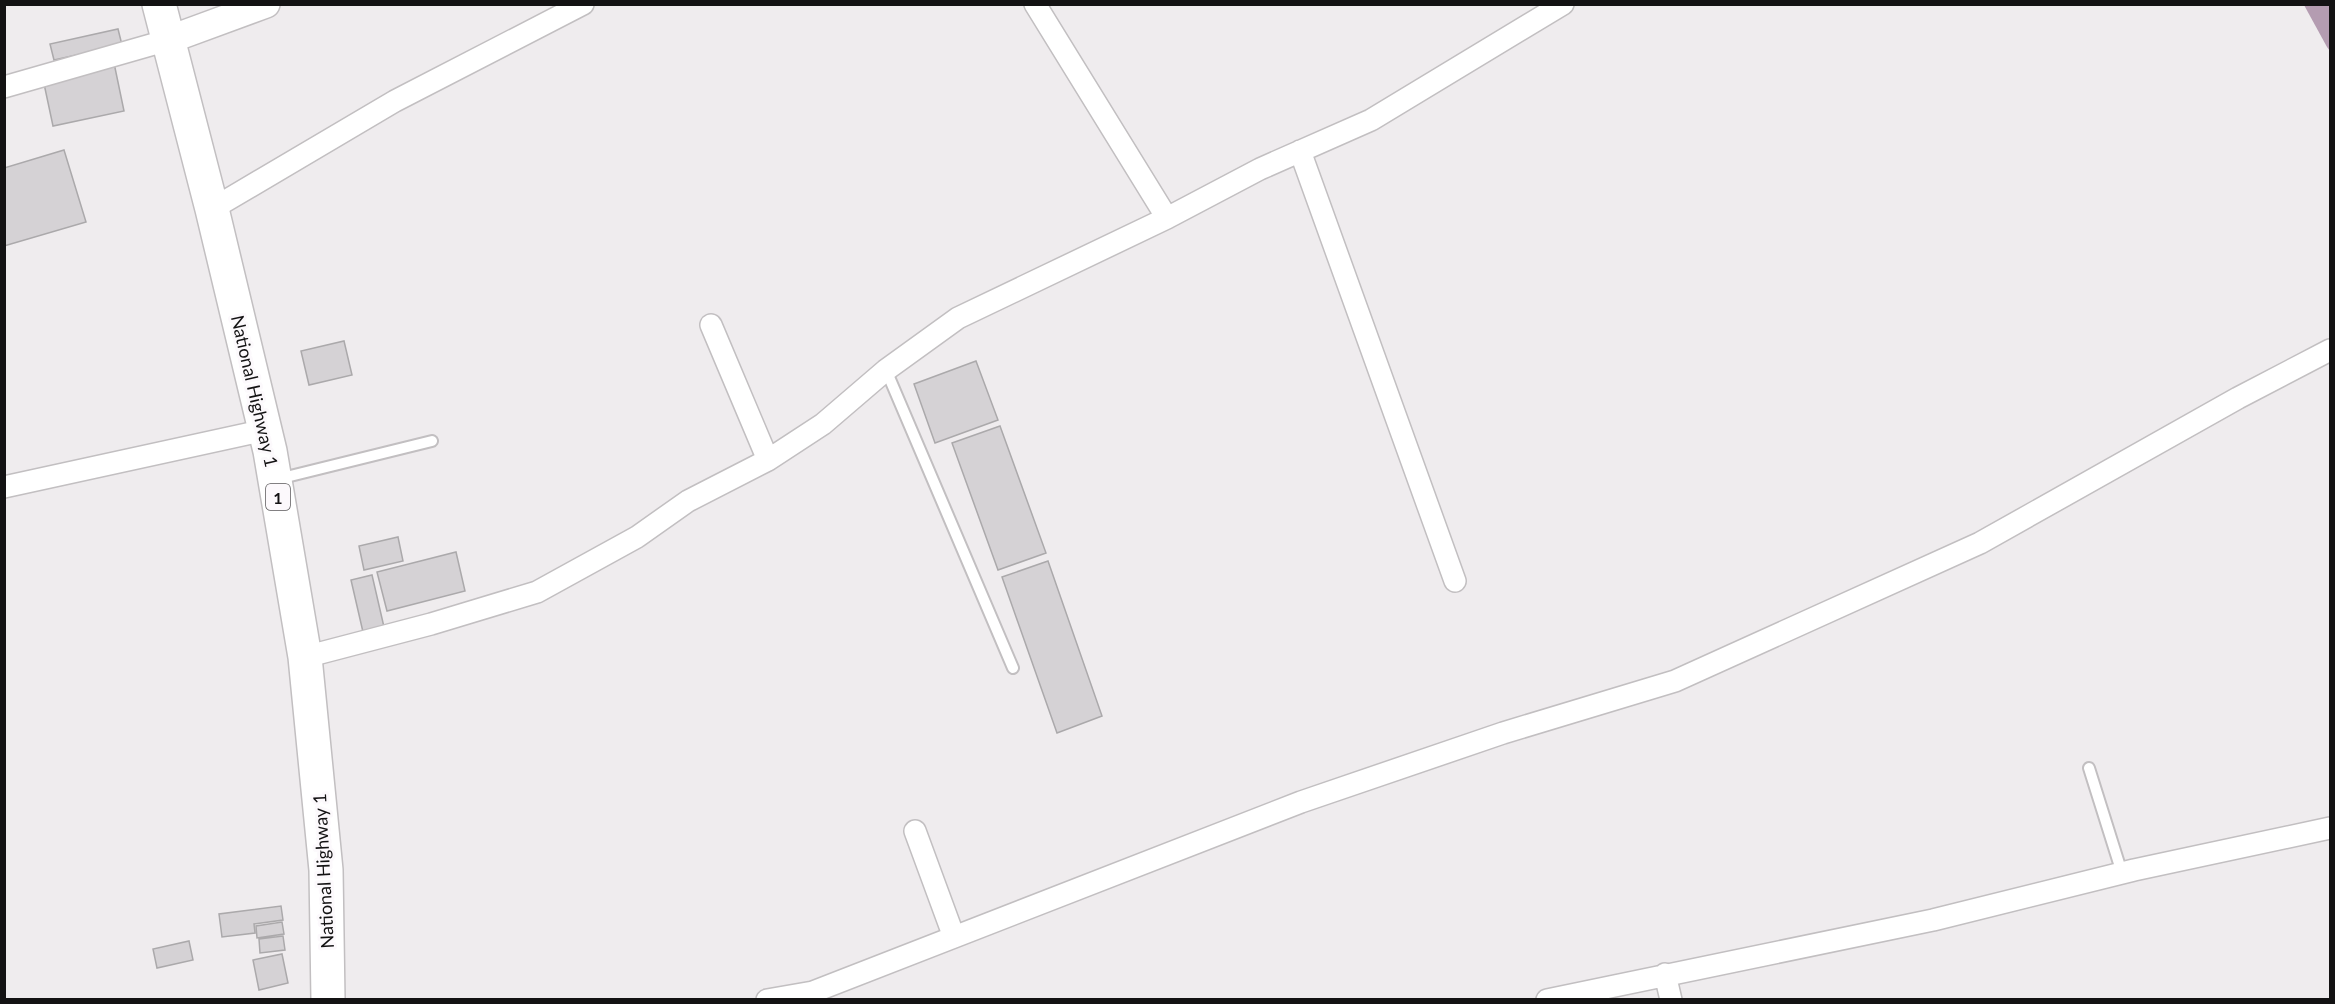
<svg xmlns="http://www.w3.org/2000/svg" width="2335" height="1004" font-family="Lato,sans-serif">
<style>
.water{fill:#b49cb1}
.building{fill:#d5d2d5;stroke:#aba9ab;stroke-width:1.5}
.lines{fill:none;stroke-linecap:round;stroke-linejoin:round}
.service-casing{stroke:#c2bfc1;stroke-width:14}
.minor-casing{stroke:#c2bfc1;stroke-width:24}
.tertiary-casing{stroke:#c2bfc1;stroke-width:30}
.trunk-casing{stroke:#c2bfc1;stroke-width:36}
.service{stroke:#fff;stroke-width:10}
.minor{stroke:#fff;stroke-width:21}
.tertiary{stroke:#fff;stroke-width:27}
.trunk{stroke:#fff;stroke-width:33}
.labels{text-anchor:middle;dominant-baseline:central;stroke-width:6;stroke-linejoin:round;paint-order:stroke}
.shield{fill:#fcf9fc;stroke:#595759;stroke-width:1.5}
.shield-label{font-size:16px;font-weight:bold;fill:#131213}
.street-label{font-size:18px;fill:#131213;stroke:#fcf9fc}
</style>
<rect width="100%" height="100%" fill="#efecee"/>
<path class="water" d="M2304 5H2330V51L2327 47Z"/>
<path class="building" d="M118 29 122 45 54 60 50 44Z
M114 63 124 111 53 126 43 79Z
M64 150 86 222 4 246V168Z
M344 341 352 375 309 385 301 351Z
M976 361 998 420 935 443 914 384Z
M1000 426 1046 553 998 570 952 443Z
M398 537 403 561 364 570 359 546Z
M456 552 465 591 387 611 377 572Z
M1048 561 1102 716 1057 733 1002 577Z
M372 575 384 627 363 632 351 580Z
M281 906 283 920 254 924 255 933 222 937 219 914Z
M282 922 284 934 257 938 256 926Z
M283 936 285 950 260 953 259 939Z
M189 941 193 960 157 968 153 949Z
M282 954 288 983 259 990 253 960Z"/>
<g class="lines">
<defs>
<path id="service" d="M886 370 1013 668
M278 479 432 441
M2089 768 2122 873"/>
<path id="minor" d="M1035 4 1167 218
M4 87 168 40
M1300 151 1455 581
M212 209 395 101 583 4
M711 325 768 460
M4 487 265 430
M305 657 431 624 537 592 637 537 688 501 768 460 823 424 886 370 958 318 1167 218 1260 169 1371 120 1563 4
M915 831 954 937
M1665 974 1671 1000
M767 1000 813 992 1301 802 1503 733 1675 681 1980 543 2238 398 2330 350
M1547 1000 1933 920 2134 870 2330 828"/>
<path id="tertiary" d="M168 40 266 4"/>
<path id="trunk" d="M159 4 212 209 270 451 305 657 326 870 328 1000"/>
</defs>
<use href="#service" class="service-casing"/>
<use href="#minor" class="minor-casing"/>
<use href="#tertiary" class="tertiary-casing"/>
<use href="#trunk" class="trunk-casing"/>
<use href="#service" class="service"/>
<use href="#minor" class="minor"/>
<use href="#tertiary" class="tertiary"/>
<use href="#trunk" class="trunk"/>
</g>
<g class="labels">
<rect class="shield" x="266" y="484" width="24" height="26" rx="4.5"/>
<g class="shield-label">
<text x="278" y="497">1</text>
</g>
<g class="street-label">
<text transform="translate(255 391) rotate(77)">National Highway 1</text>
<text transform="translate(323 871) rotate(-93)">National Highway 1</text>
</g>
</g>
<rect width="2335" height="1004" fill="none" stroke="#131213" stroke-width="12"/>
</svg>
